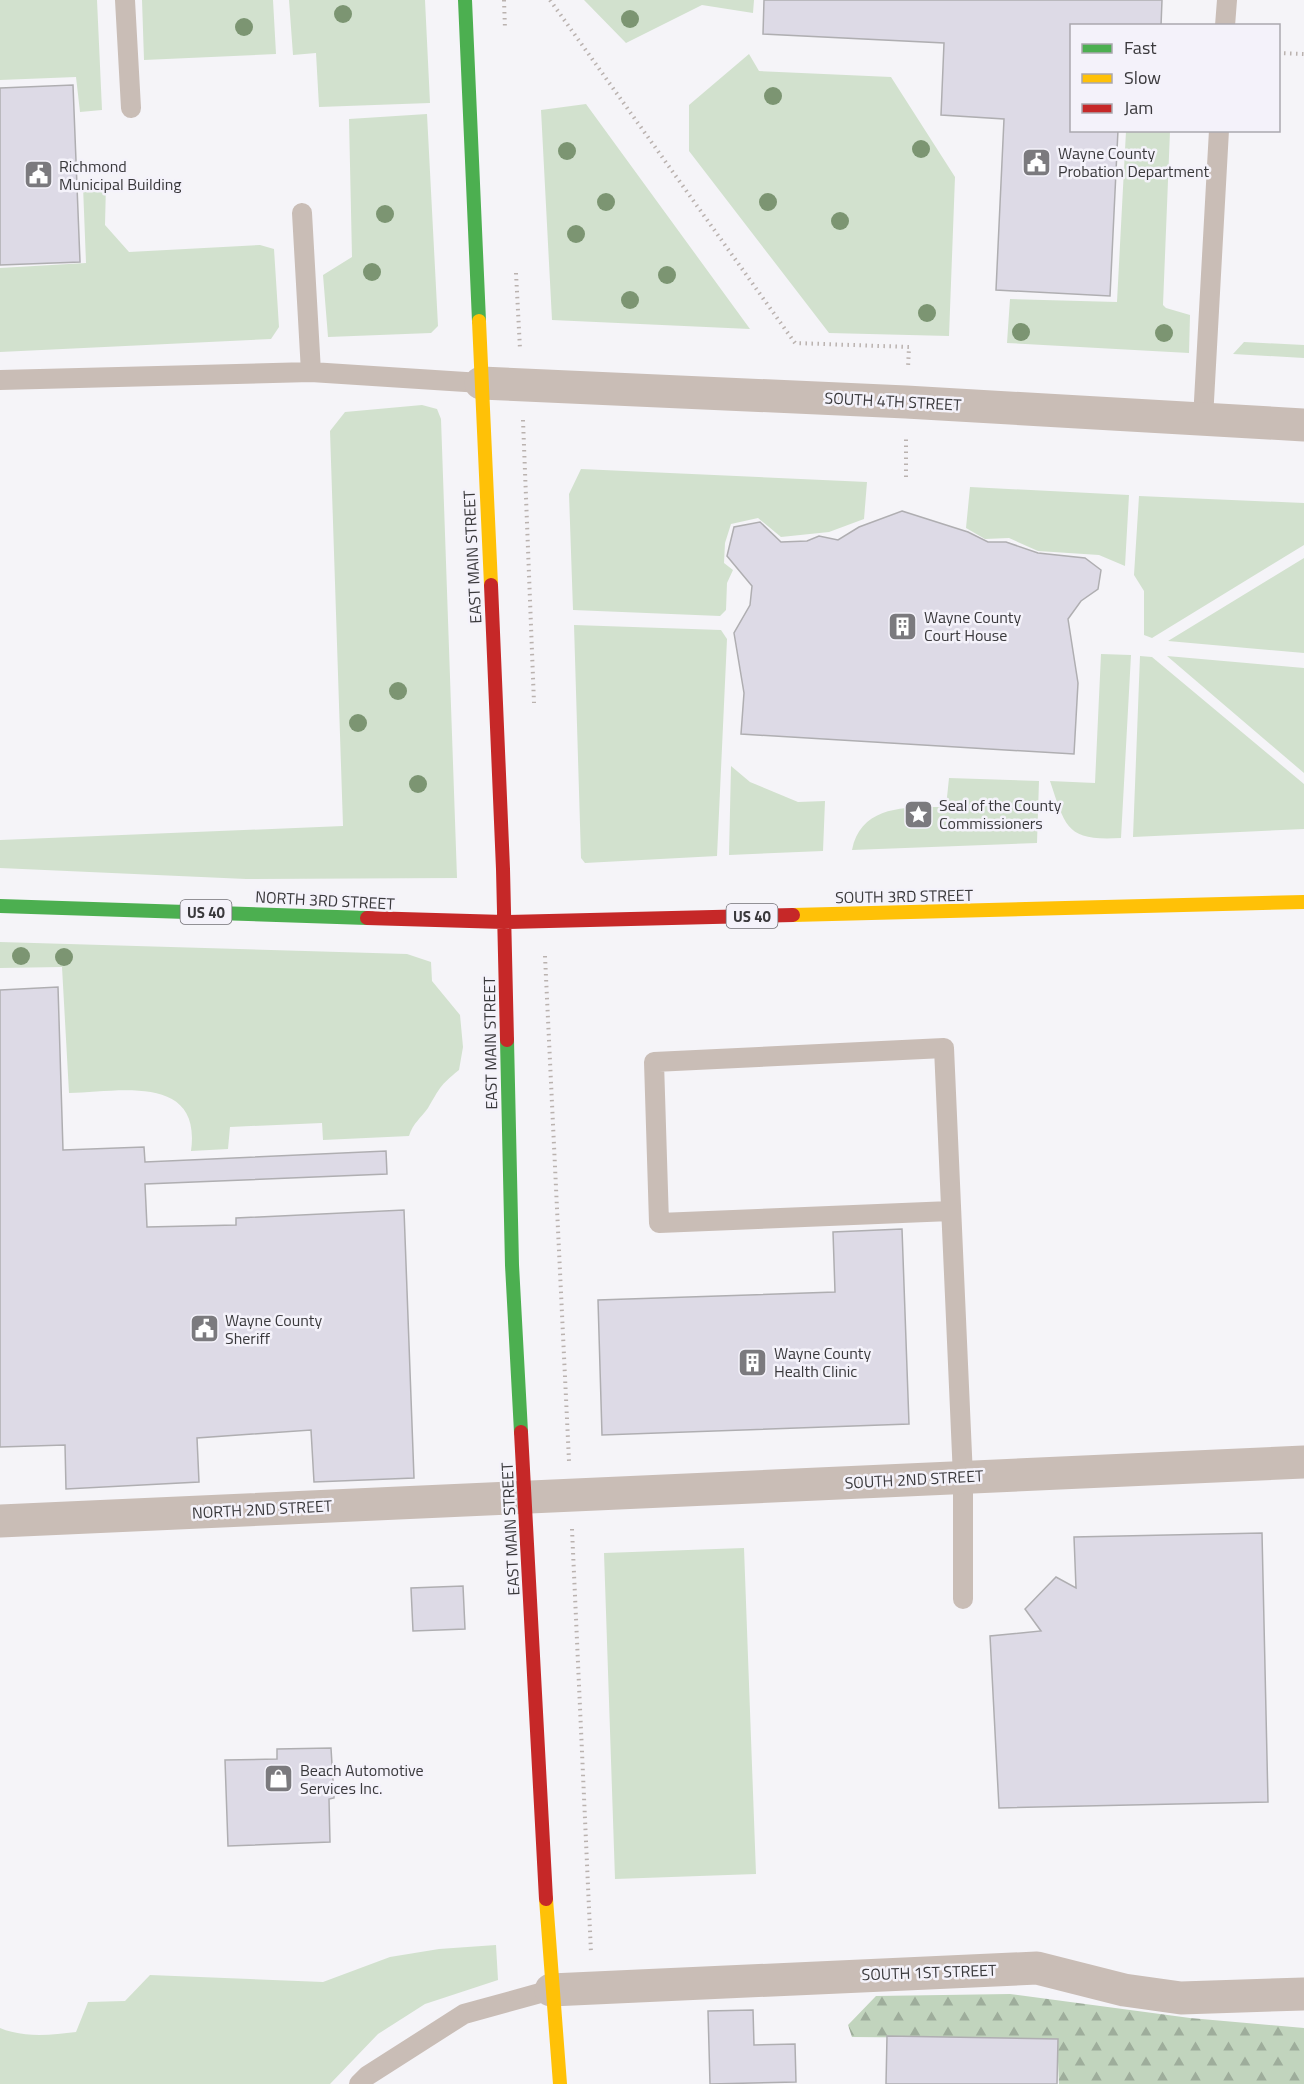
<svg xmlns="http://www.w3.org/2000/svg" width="1304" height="2084" font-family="'Titillium Web',sans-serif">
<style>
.grass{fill:#d2e1ce}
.forest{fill:url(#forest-firs)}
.building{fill:#dddae6;stroke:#afaeb1;stroke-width:1.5}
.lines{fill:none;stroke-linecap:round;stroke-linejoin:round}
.path{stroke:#bab2af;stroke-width:4;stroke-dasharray:1.5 4.5;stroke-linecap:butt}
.lane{stroke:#c9bdb6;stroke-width:20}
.street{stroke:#c9bdb6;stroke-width:33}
.fast{stroke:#4caf50;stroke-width:14}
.slow{stroke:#ffc107;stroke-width:14}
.jam{stroke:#c62828;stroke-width:14}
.tree{fill:#7c9572}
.labels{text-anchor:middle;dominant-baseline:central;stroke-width:5;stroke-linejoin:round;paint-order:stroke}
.shield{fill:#f4f2fa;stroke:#727075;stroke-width:1.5}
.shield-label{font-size:15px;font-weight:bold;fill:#3a393c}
.poi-label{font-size:16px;fill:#3a393c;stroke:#f4f2fa;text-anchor:start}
.street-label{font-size:16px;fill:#3a393c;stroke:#f4f2fa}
</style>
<defs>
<pattern id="forest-firs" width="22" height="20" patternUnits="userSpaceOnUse" patternTransform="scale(1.5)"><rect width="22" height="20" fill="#c1d4bd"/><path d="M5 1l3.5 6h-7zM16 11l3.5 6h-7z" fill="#9ead9b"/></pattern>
</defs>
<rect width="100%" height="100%" fill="#f5f4f8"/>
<path class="grass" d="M0 0H97L102 110 80 112 76 77 0 80Z
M142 0H273L276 54 144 60Z
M289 0H425L430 103 319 107 316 53 293 55Z
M584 0H754L753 13 702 5 626 43Z
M749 54 759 71 891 77 955 177 949 336 829 333 689 151V105Z
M586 104 750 329 552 320 541 110Z
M427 114 438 326 431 333 328 337 323 275 352 257 349 119Z
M1126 131H1170L1163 305 1166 308 1190 315 1189 353 1007 343 1010 299 1117 302Z
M106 184 105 225 129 252 260 245 274 249 279 327 271 339 0 352V268L86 263 83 186Z
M1244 342 1304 345V358L1233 354Z
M422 405 437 409 441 419 457 878 246 879 0 868V840L343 826 330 431 345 412Z
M581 469 867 482 864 519 829 532 781 537 758 518 731 524 725 543 724 563 733 570 727 583 726 610 720 616 573 610 569 494Z
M970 487 1129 495 1125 566 1099 555 1038 551 1009 538 985 539 966 528Z
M1139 496 1304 503V545L1152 638 1144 635V591L1134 575Z
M1304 558V653L1168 641Z
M574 625 721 630 727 639 717 856 585 863 581 858Z
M1101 654 1131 655 1121 838C1067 841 1066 829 1050 781L1095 783Z
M1140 656 1152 657 1304 784V829L1133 837Z
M1167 656 1304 668V773Z
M731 766 750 782 798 802 825 801 823 851 729 855Z
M949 778 1039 781 1037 843 852 850C861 804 908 807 946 807Z
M0 942 407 954 431 962 432 981 460 1015 463 1047 459 1070C439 1086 440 1088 428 1108 421 1118 413 1123 409 1136L323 1140 322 1123 230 1127 228 1149 191 1151C202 1073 118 1092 69 1093L62 967 0 968Z
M744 1548 756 1874 615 1879 604 1553Z
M496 1945 498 1980 425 2004 378 2034 330 2084H0V2028C24 2038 51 2035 76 2032L88 2002 125 2001 150 1975 323 1982 390 1957 439 1949Z"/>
<path class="forest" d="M1010 1994 1190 2018 1304 2028V2084H1059L1057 2039 852 2037 848 2025 876 1996Z"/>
<path class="building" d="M764 0H1162L1161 26H1072V130H1118L1110 296 996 290 1004 119 941 115 944 43 763 34Z
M73 85 80 262 0 265V88Z
M902 511 968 532 988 542H1006L1038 553 1085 558 1101 570 1098 589 1081 601 1068 619 1078 683 1074 754 741 734 744 693 734 633 750 605 752 586 727 556 734 527 760 522 781 542 807 541 819 536 838 540 859 527Z
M58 987 63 1150 144 1147 145 1162 386 1151 387 1174 145 1184 147 1227 236 1225V1218L404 1210 414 1478 314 1482 311 1430 197 1438 199 1482 66 1489 65 1445 0 1447V990Z
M902 1229 909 1424 602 1435 598 1300 835 1292 833 1232Z
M1262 1533 1268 1802 999 1808 990 1636 1041 1631 1025 1609 1056 1577 1076 1588 1074 1537Z
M463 1586 465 1629 413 1631 411 1588Z
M331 1748 334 1798 329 1799 330 1842 228 1846 225 1760 277 1759V1749Z
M753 2010 754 2045 795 2044 796 2082 710 2084 708 2011Z
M887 2036 1058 2039 1057 2084H886Z"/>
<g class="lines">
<path class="path" d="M504 0 505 29
M550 0 795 343 909 347 908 368
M1278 53 1304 54
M516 273 520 349
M523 420 534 703
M906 477V436
M545 956 569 1461
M572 1529 591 1953"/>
<path class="lane" d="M125 0 131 108
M1225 26 1227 0
M302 213 311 372
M0 380 311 372 481 383
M1203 419 1219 130
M951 1211 659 1223 654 1062 944 1048 963 1477V1599
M359 2084 367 2076 464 2014 551 1990"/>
<path class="street" d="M481 383 906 402 1304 425
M0 1521 1304 1462
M551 1990 1037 1968 1124 1990 1181 1998 1304 1994"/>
<path class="fast" d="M465 0 479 321
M0 906 367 918
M507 1040 512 1265 521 1432"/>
<path class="slow" d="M479 321 491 585
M793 915 1304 902
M546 1899 560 2084"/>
<path class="jam" d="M491 585 503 869 507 1040
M367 918 504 922 793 915
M521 1432 546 1899"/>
</g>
<g class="tree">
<circle cx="343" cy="14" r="9"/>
<circle cx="630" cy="19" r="9"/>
<circle cx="244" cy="27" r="9"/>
<circle cx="773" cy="96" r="9"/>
<circle cx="921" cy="149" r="9"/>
<circle cx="567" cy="151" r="9"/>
<circle cx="606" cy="202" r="9"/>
<circle cx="768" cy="202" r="9"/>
<circle cx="385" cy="214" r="9"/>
<circle cx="840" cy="221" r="9"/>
<circle cx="576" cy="234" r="9"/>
<circle cx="372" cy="272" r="9"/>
<circle cx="667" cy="275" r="9"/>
<circle cx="630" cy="300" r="9"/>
<circle cx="927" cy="313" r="9"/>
<circle cx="1021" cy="332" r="9"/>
<circle cx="1164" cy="333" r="9"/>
<circle cx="398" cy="691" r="9"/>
<circle cx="358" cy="723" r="9"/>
<circle cx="418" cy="784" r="9"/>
<circle cx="21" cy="956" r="9"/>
<circle cx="64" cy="957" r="9"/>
</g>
<defs>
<symbol id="civic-square" viewBox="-11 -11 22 22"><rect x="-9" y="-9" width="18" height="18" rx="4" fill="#7b7a7e" stroke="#f4f2fa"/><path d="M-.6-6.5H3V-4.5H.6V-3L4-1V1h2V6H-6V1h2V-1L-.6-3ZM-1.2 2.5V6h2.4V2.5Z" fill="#fff"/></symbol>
<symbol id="building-square" viewBox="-11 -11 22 22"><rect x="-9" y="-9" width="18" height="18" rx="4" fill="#7b7a7e" stroke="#f4f2fa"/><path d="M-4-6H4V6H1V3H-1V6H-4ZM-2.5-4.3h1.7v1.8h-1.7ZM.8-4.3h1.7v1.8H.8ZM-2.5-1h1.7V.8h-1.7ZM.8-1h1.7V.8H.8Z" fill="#fff"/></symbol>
<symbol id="sight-square" viewBox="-11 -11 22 22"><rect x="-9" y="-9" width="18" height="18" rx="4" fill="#7b7a7e" stroke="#f4f2fa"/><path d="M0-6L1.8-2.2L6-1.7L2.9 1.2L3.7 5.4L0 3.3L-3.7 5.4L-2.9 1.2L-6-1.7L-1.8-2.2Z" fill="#fff"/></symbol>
<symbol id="shop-square" viewBox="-11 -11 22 22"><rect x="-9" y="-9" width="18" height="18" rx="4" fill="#7b7a7e" stroke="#f4f2fa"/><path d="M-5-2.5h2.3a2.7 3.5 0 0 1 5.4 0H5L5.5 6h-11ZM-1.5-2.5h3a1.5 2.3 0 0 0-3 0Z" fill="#fff"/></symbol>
</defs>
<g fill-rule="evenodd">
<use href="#civic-square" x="1020" y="146" width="33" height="33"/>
<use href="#civic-square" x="22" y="158" width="33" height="33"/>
<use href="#building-square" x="886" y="610" width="33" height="33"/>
<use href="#sight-square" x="902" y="798" width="33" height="33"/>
<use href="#civic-square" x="188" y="1312" width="33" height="33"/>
<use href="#building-square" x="736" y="1346" width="33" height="33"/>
<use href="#shop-square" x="262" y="1762" width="33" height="33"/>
</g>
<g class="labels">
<g class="shield">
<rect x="180.5" y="900" width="51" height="24" rx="4.5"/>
<rect x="726.5" y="904" width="51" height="24" rx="4.5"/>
</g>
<g class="shield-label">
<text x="206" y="912">US 40</text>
<text x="752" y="916">US 40</text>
</g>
<g class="poi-label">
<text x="1058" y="153">Wayne County<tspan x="1058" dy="18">Probation Department</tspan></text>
<text x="59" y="166">Richmond<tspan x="59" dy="18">Municipal Building</tspan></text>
<text x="924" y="617">Wayne County<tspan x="924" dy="18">Court House</tspan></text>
<text x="939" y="805">Seal of the County<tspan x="939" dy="18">Commissioners</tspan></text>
<text x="225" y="1320">Wayne County<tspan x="225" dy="18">Sheriff</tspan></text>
<text x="774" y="1353">Wayne County<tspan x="774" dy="18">Health Clinic</tspan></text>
<text x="300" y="1770">Beach Automotive<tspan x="300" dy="18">Services Inc.</tspan></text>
</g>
<g class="street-label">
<text transform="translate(893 401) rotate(3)">SOUTH 4TH STREET</text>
<text transform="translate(472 557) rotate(-93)">EAST MAIN STREET</text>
<text transform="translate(904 896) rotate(-1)">SOUTH 3RD STREET</text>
<text transform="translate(325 900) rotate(3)">NORTH 3RD STREET</text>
<text transform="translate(490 1043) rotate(-91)">EAST MAIN STREET</text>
<text transform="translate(914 1479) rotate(-3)">SOUTH 2ND STREET</text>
<text transform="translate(262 1509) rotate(-3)">NORTH 2ND STREET</text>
<text transform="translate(510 1529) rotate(-93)">EAST MAIN STREET</text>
<text transform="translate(929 1972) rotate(-2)">SOUTH 1ST STREET</text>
</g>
</g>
<rect x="1070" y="24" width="210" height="108" fill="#f4f2fa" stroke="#aaa8ae" stroke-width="1.5"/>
<rect x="1082" y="44" width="30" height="9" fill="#4caf50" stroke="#aaa8ae" stroke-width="1.5"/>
<text x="1124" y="54" font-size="18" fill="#3a393c">Fast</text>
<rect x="1082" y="74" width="30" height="9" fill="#ffc107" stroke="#aaa8ae" stroke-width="1.5"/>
<text x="1124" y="84" font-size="18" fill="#3a393c">Slow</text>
<rect x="1082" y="104" width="30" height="9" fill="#c62828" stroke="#aaa8ae" stroke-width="1.5"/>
<text x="1124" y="114" font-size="18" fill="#3a393c">Jam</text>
</svg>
